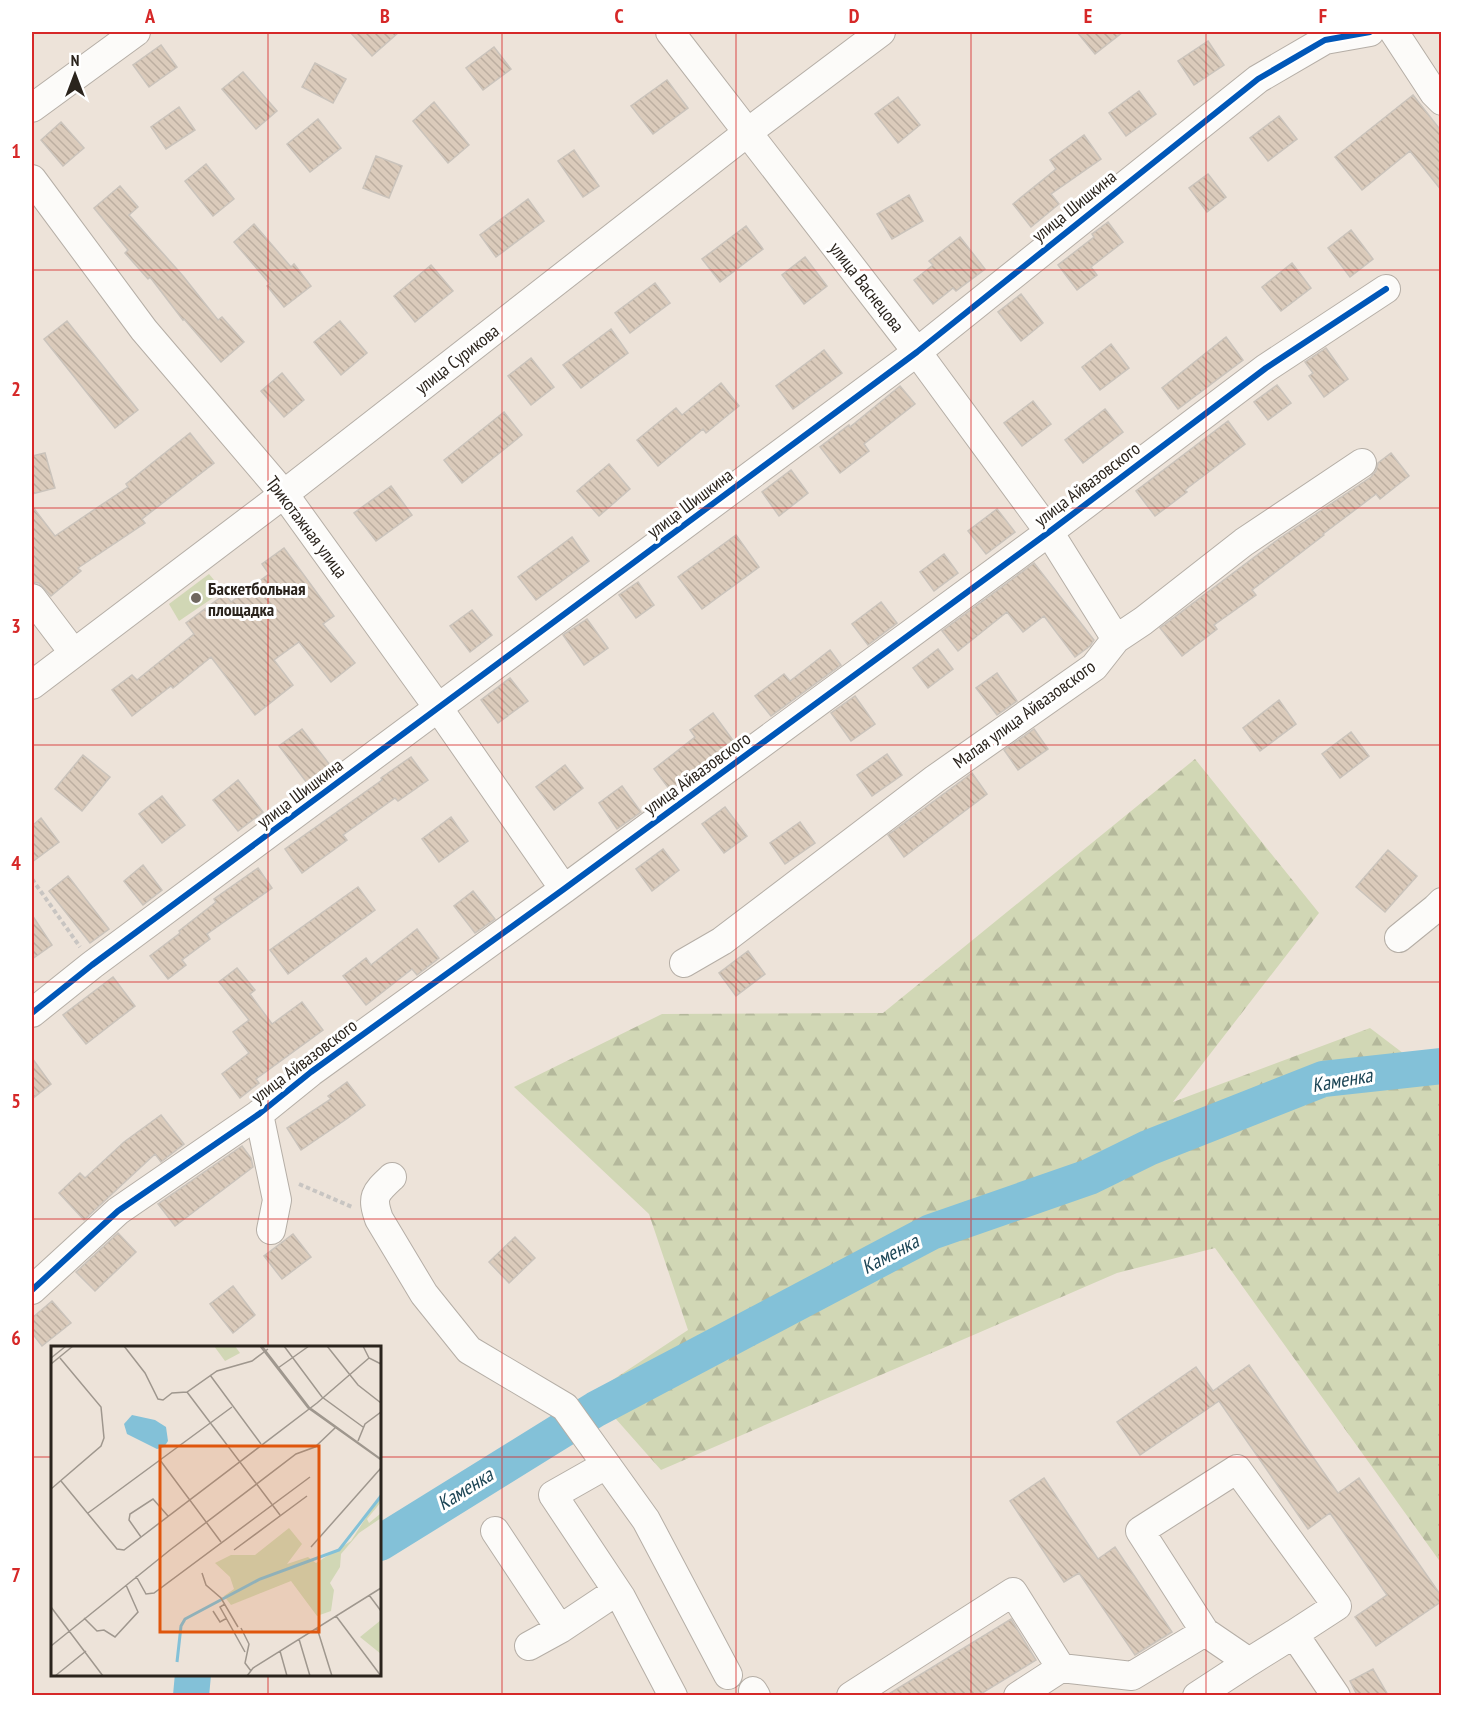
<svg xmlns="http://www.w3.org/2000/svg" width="1473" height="1727" font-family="'PT Sans Narrow',sans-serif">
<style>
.forest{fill:url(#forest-firs)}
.pitch{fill:#d1d7b5}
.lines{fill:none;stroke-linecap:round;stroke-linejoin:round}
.river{stroke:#83c1d8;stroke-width:36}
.building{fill:url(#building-back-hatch);stroke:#cac3bb;stroke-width:1.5}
.minor-casing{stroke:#b5aea6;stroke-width:30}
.path{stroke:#c8c5c2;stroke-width:4;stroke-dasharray:4.5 3;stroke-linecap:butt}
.minor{stroke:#fcfbf9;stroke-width:28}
.cycleway-casing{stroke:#fff;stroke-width:10}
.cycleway{stroke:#0057b8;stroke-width:6}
.grid{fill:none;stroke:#d62828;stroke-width:1.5;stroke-opacity:0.55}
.poi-dot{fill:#6f675f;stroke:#fff;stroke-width:2}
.labels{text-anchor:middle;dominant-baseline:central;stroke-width:6;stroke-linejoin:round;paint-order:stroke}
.street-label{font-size:18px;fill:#2b241d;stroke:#fff}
.poi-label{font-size:18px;font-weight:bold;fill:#2b241d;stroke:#fff;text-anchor:start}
.water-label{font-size:20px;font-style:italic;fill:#1c4555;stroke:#fff}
.inset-river{fill:none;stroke:#83c1d8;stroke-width:3}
.inset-road{fill:none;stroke:#9f978e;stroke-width:1.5}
.view{fill:#df560d;fill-opacity:0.15;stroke:#df560d;stroke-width:3}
.inset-edge{fill:none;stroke:#2b241d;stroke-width:3}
.neatline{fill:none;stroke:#d62828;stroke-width:2}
.grid-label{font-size:20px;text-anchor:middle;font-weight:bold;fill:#d62828}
</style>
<defs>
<pattern id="forest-firs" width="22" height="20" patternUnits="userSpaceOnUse" patternTransform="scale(1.5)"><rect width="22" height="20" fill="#d1d7b5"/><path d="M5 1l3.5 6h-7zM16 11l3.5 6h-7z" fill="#b4b89b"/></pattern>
<pattern id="building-back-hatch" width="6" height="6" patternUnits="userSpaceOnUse" patternTransform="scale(1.5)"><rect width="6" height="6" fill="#dbcbbb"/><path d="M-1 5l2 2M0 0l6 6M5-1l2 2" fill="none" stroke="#bcaea0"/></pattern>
</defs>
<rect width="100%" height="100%" fill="#ede3d9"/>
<path class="forest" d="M1195 759 1319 913 1173 1102 1370 1028 1441 1082V1563L1215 1248 1117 1273 661 1470 593 1393 688 1330 649 1214 514 1087 662 1014 883 1013Z"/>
<path class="pitch" d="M209 574 223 591 179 621 169 604Z"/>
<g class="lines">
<path class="river" d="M380 1543 596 1409 931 1232 1089 1177 1148 1148 1323 1079 1442 1066
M191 1696 193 1674"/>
</g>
<path class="building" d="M350 32H399L372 56Z
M1077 32H1123L1095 54Z
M1208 41 1224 65 1194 85 1178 61Z
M161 45 177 67 149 87 133 65Z
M494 47 511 69 483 90 466 68Z
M315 63 346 79 333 103 302 87Z
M243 72 277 111 256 129 222 89Z
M667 80 688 108 653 134 631 106Z
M1139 91 1156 114 1126 136 1109 113Z
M1413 95 1442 132V191L1410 151 1362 190 1335 157Z
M898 97 920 125 898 143 875 114Z
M434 102 469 145 448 163 413 121Z
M179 107 195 130 166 149 151 127Z
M1279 116 1297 139 1268 161 1250 138Z
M318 119 341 148 310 172 287 144Z
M61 122 84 148 63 166 41 140Z
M1084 135 1101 159 1051 194 1059 204 1031 227 1013 204 1056 169 1050 160Z
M574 150 599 186 583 197 558 161Z
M376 156 402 166 389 198 363 188Z
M206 164 234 199 213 216 185 181Z
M1208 174 1226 197 1207 212 1189 188Z
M120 186 138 207 129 215 183 276 218 320 222 317 244 342 221 362 184 319 183 320 150 277 148 279 125 253 128 250 94 208Z
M909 195 923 221 892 239 877 214Z
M528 199 544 221 496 257 480 235Z
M1108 222 1123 242 1091 267 1097 275 1077 290 1058 265 1094 237 1092 234Z
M254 224 291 267 294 264 311 286 284 307 267 286 270 284 234 242Z
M746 226 763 249 720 282 702 259Z
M1351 230 1373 259 1350 277 1328 248Z
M960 237 985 269 956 291 953 288 933 304 914 280 933 265 929 261Z
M805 257 827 286 804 304 782 275Z
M1292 263 1311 288 1281 311 1262 287Z
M431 265 453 291 415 322 394 296Z
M655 283 670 303 630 333 615 313Z
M1021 294 1043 323 1021 341 998 312Z
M67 321 138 410 115 428 44 339Z
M340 321 367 353 341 375 314 342Z
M611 329 628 353 581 388 563 365Z
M1226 337 1243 360 1178 409 1162 388Z
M1111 344 1129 368 1100 390 1082 367Z
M1326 348 1348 379 1324 397 1309 376 1313 373 1305 362Z
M824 350 842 373 793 409 776 386Z
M531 358 554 387 531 405 508 376Z
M282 373 304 400 284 417 261 391Z
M721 383 739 406 706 433 703 429 658 466 637 440 676 408 682 415Z
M1277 385 1291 403 1268 420 1254 402Z
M900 386 915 404 864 444 869 451 840 473 820 447 849 425 850 427Z
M1033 401 1051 424 1022 446 1004 423Z
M1105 409 1123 432 1083 463 1065 440Z
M504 412 522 435 462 483 444 460Z
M1228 421 1245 444 1185 490 1187 492 1155 516 1136 491Z
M190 433 214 463 142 519 145 523 78 568 81 571 51 596 39 583 32 582V506L55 536 128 487 126 484Z
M45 453 55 488 32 494V456Z
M1391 453 1409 476 1380 499 1376 494 1323 534 1324 535 1252 590 1256 595 1214 625 1217 629 1182 656 1160 628 1280 538 1371 477 1376 471 1378 463Z
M609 464 630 489 599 516 577 491Z
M791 470 808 493 779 516 762 492Z
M391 486 412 515 376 541 354 513Z
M997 509 1015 532 986 554 968 531Z
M736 535 759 567 702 609 678 577Z
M572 537 589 561 536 600 518 577Z
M284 548 334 616 323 624 355 663 331 682 299 642 274 660 293 685 255 715 211 657 173 688 171 686 132 716 112 690 132 675 137 680 194 634 186 623 225 594 231 602 269 574 262 564Z
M944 554 958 573 934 591 920 572Z
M1034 563 1094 640 1090 646 1075 657 1044 616 1023 632 1007 612 958 651 942 631Z
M638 582 654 605 636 618 619 595Z
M881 602 897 623 868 645 852 624Z
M472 610 492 635 470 652 450 626Z
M587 619 608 648 584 665 563 635Z
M938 649 953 669 928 688 913 668Z
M830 650 841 665 771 716 755 696 784 674 790 681Z
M997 673 1017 701 997 715 976 688Z
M510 678 528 701 498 723 481 700Z
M855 696 875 724 851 741 831 713Z
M1279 700 1296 724 1260 751 1243 728Z
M713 713 735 743 670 790 654 769 695 737 690 730Z
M302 729 330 765 307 783 279 746Z
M1034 729 1048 749 1018 770 1004 750Z
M1351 732 1369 756 1340 778 1322 754Z
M887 754 902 775 872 796 857 775Z
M83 755 110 777 82 811 55 789Z
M411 757 428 780 398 801 395 798 343 835 347 840 302 873 285 849 382 780 381 778Z
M565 765 583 788 554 810 536 787Z
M972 773 987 794 904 857 888 835Z
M238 780 263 812 238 831 213 800Z
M622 786 641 812 617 829 599 803Z
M162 796 185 825 162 843 139 814Z
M725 807 747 836 724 853 702 824Z
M451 817 468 841 439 862 422 839Z
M41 818 59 842 32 862V826Z
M800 822 815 843 785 864 770 843Z
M663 849 679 870 652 891 636 869Z
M1388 850 1417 876 1385 912 1356 887Z
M143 865 162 890 143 905 124 881Z
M258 868 272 888 207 934 210 939 182 960 186 965 168 979 150 956 180 933 179 931 216 902 214 899Z
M68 876 109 929 90 943 49 891Z
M358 887 375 910 288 974 270 950Z
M473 891 495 919 475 933 454 906Z
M32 915 52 945 32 959Z
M417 929 439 958 417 975 412 969 366 1005 343 976 366 958 371 965Z
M748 951 765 974 736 996 719 973Z
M237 968 255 990 250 994 272 1024 302 1002 323 1030 256 1079 259 1083 240 1098 222 1074 249 1053 233 1032 249 1020 219 982Z
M113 977 135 1006 86 1044 63 1015Z
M32 1058 51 1084 32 1099Z
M347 1082 365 1105 348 1118 301 1150 287 1128 331 1099 328 1096Z
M161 1115 184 1144 161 1162 155 1154 84 1220 59 1193 80 1173 85 1178 124 1142Z
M242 1146 251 1158 253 1167 175 1226 158 1204Z
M118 1233 136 1252 95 1291 76 1272Z
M293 1234 311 1257 282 1279 264 1256Z
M515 1237 535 1258 509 1283 489 1262Z
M233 1286 255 1315 233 1333 210 1304Z
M52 1301 71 1323 42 1346 32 1333V1318Z
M1249 1365 1338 1493 1359 1478 1442 1597V1601L1376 1646 1355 1617 1387 1595 1330 1513 1308 1529 1219 1401 1140 1455 1117 1422 1196 1367 1213 1391Z
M1044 1478 1098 1559 1115 1547 1172 1632 1135 1655 1079 1573 1064 1582 1010 1501Z
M1011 1619 1036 1660 979 1695H887Z
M1373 1669 1388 1695H1357L1350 1681Z"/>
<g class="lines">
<defs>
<path id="minor" d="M670 32 917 352 1049 532 1116 639
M1394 32 1434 93 1442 101
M32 108 136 32
M32 179 144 330 284 494 439 709 564 889
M32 598 73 652
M32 685 284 494 748 132 881 32
M1399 938 1436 908 1442 902
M684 963 722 941 935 779 1094 667 1116 639 1143 621 1244 542 1362 463
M32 1013 92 965 917 352 1258 79 1325 40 1370 32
M259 1114 277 1200 271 1230
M392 1177C375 1193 371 1196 379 1219L424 1294 469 1350 565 1407 646 1520 728 1675
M32 1290 118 1211 259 1114 311 1072 564 889 1049 532 1266 368 1386 289
M606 1465 553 1495 621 1597 673 1696
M495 1531 560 1629 617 1591
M1205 1632 1249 1662 1294 1634 1336 1696
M529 1646 560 1629
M753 1691 756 1696
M851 1696 1013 1592 1061 1668
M1018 1696 1061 1668 1132 1676 1205 1632 1140 1531 1237 1469 1337 1606 1294 1634
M1197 1696 1249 1662"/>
</defs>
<use href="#minor" class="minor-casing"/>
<path class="path" d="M32 879 80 947
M299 1184 352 1207"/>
<use href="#minor" class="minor"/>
<defs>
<path id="cycleway" d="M32 1013 92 965 917 352 1258 79 1325 40 1370 32
M32 1290 118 1211 259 1114 311 1072 564 889 1049 532 1266 368 1386 289"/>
</defs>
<use href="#cycleway" class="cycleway-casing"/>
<use href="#cycleway" class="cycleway"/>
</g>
<path class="grid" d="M268 32V1348M502 32V1696M736 32V1696M971 32V1696M1206 32V1696M32 270H1442M32 508H1442M32 745H1442M32 982H1442M32 1219H1442M32 1457H52M380 1457H1442M268 1674V1696"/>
<circle class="poi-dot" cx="196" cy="598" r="6"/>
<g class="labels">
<g class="street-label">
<text transform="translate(1074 206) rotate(-39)">улица Шишкина</text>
<text transform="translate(867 287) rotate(52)">улица Васнецова</text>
<text transform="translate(457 359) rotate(-38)">улица Сурикова</text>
<text transform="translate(1087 484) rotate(-37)">улица Айвазовского</text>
<text transform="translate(690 503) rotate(-37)">улица Шишкина</text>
<text transform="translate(307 527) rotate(53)">Трикотажная улица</text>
<text transform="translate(1024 714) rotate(-36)">Малая улица Айвазовского</text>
<text transform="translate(697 773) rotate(-36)">улица Айвазовского</text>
<text transform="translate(300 793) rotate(-37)">улица Шишкина</text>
<text transform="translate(304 1061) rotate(-37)">улица Айвазовского</text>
</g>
<g class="poi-label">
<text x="208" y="588">Баскетбольная<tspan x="208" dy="21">площадка</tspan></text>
</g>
<g class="water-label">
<text transform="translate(1342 1080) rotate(-10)">Каменка</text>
<text transform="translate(890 1254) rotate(-28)">Каменка</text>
<text transform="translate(465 1489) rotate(-32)">Каменка</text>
</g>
</g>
<g transform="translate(51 1346)">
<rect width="330" height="330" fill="#ede3d9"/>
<path d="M330 148V156L316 173 318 177 329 168 330 172 308 187 290 208 289 221 279 237 283 244 280 265 266 270 240 235 180 259 173 250 183 243 179 231 164 217 180 209H204L238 182 251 198 236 218 257 211 265 217 300 195ZM330 274V308L309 291Z" fill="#d1d7b5"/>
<path d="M163 0H184L189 7 174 15Z" fill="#d1d7b5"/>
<path d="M81 69 104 74 115 81 117 95 113 101 106 103 76 88 73 78Z" fill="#83c1d8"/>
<path class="inset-river" d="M126 316 130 280 134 273 209 233 288 204 330 150"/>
<path class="inset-road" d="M73 0 94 27 107 53 112 54 121 47 136 46 166 25 201 15 217 3M209 0 257 62 330 114M211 0 258 61 330 113M233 0 271 51 312 81M276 0 307 39 330 57M312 0 318 12 330 18M0 12 15 0M0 18 22 0M227 22 258 0M159 29 210 98M136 46 229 169M307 95 314 78 330 66M109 114 170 196M10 135 66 203 73 204 266 57 318 12M0 143 50 100 53 92 50 61 9 12M37 167 181 61M90 191 78 174 79 168 102 153 117 170M260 201 330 122M183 204 256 150M151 227 155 239 170 252 187 281M85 230 95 248 103 247 259 131M318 249 330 265M174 258 169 261 194 306M0 261 52 330M162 265 169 276 176 272M285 270 330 330M33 272 46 285 53 284 64 291 87 266 75 239M190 282 198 298 194 317 200 325M266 282 281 330M248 293 259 330M0 300 119 204 245 108 264 101 284 82M229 305 236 330M4 330 35 305M196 330 202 322 330 242"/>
<path class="view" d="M109 100H268V286H109Z"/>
<rect width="330" height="330" class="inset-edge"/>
</g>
<rect width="1473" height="1727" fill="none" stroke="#ffffff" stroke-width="66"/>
<g transform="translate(75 75)" stroke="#ffffff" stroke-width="4.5" paint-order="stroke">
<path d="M0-4.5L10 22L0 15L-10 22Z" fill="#2b241d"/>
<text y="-9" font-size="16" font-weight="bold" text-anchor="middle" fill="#2b241d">N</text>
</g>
<rect x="33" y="33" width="1407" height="1661" class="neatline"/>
<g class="grid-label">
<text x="150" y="23">A</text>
<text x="385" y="23">B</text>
<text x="619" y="23">C</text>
<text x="854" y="23">D</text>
<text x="1088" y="23">E</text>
<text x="1323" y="23">F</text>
<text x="16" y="158">1</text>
<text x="16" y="396">2</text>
<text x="16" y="633">3</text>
<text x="16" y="870">4</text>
<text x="16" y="1108">5</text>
<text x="16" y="1345">6</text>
<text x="16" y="1582">7</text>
</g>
</svg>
